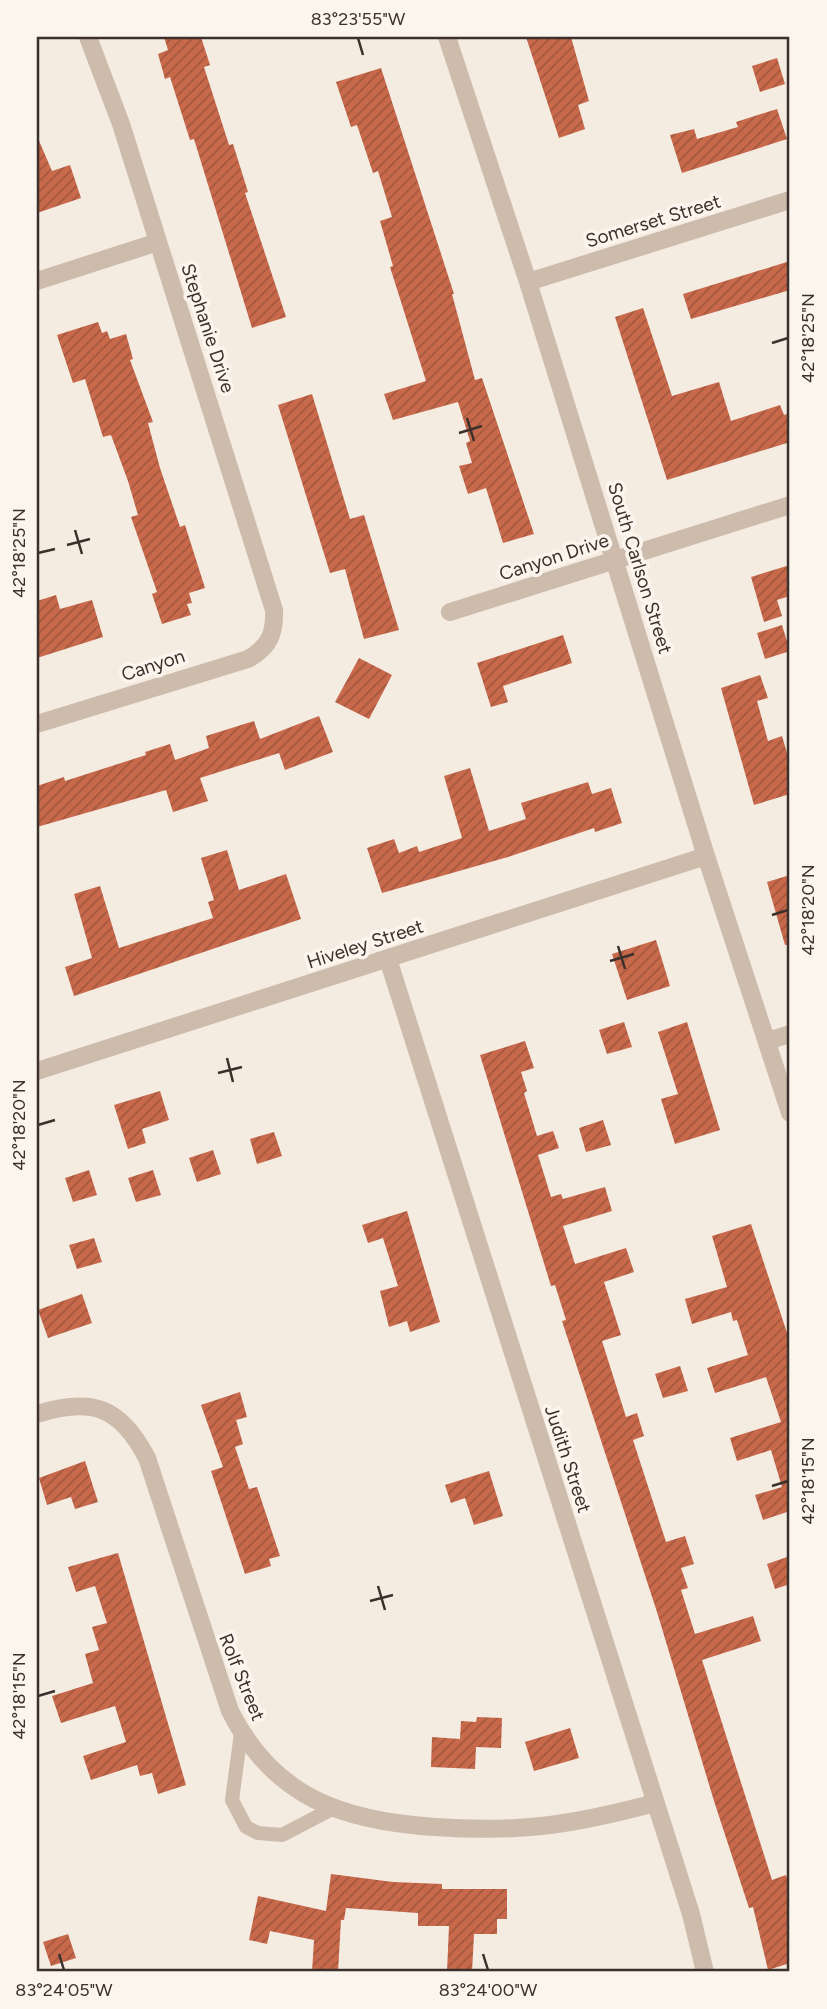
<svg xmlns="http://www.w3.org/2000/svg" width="827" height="2009" font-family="Figtree,sans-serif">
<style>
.building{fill:url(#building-hatch)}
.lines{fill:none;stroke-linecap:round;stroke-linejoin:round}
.lane{stroke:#cdbbac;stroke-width:14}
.street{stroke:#cdbbac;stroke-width:18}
.ticks{fill:none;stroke:#3b302b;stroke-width:2.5}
.labels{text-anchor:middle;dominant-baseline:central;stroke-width:7;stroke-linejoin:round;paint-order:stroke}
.street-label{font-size:19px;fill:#3b302b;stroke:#fbf5ee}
.neatline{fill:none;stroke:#3b302b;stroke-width:2.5}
.ticks-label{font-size:18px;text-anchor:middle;fill:#3b302b}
</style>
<defs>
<pattern id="building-hatch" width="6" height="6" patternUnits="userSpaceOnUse" patternTransform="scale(1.75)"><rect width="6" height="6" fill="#c8694b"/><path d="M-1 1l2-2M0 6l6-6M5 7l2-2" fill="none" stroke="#a4573f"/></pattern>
</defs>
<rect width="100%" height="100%" fill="#f4ebe1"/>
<path class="building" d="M164 37H201L210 65 204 67 229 145 233 144 248 192 245 193 286 317 252 328 194 139 190 140 170 77 165 79 158 54 168 50Z
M526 37H571L589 101 578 105 585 129 559 138Z
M777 58 785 84 760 92 752 66Z
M381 68 454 294H452L475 380 482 378 534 534 503 543 486 488 468 494 459 466 472 463 466 443 470 441 458 402 393 420 384 394 426 381 390 267 393 266 380 221 392 217 378 171 373 173 357 125 351 127 336 82Z
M777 109 787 139 682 173 670 135 694 129 697 139 738 127 736 122Z
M37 136 52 171 70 165 81 198 37 213Z
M790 261V290L691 319 683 294Z
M643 308 672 396 719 382 731 421 780 405 784 415 790 413V442L667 480 615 317Z
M98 322 102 333 107 331 110 339 126 334 133 359 130 360 153 422 148 423 160 468 180 527 185 525 205 588 189 593 192 603 187 604 191 615 162 624 152 594 157 592 131 517 138 515 128 481 111 435 103 437 85 379 73 383 57 335Z
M312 394 350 519 364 515 399 630 364 639 345 569 330 573 278 405Z
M790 565V596L777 600 782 616 764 622 751 577Z
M56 595 60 609 92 600 103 637 37 658V601Z
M782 625 790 651 765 659 757 633Z
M563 635 572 663 503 686 508 702 491 707 477 663Z
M359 658 392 675 369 719 335 702Z
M760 675 768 698 757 701 768 741 782 736 790 763V794L754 805 721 688Z
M319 716 333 752 285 770 279 753 200 778 208 801 173 812 166 790 37 827V786L64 777 65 781 146 755 145 752 170 744 175 760 209 748 206 736 254 721 260 739Z
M470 768 489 831 526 819 521 803 588 782 592 794 611 788 622 823 595 832 594 828 508 857 382 893 367 848 394 839 399 853 417 846 419 852 462 838 444 776Z
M227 850 239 890 286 874 301 919 74 996 65 967 92 958 74 894 100 886 119 948 213 918 208 902 214 900 201 858Z
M790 875V944L785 945 767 882Z
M656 940 670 986 627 1000 612 954Z
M624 1022 632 1047 607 1054 599 1030Z
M687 1022 720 1130 675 1144 661 1099 678 1094 658 1032Z
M525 1041 534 1068 521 1072 527 1091 524 1093 537 1136 553 1131 559 1148 538 1155 551 1197 561 1194 563 1199 605 1187 612 1211 563 1226 575 1264 626 1248 634 1272 604 1282 621 1335 602 1341 626 1417 637 1413 644 1436 633 1440 666 1542 685 1536 694 1564 681 1568 688 1588 681 1590 695 1634 753 1616 761 1641 702 1660 772 1880 786 1875 790 1887V1963L768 1970 753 1907 749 1908 714 1801 657 1612 562 1321 566 1320 555 1285 551 1286 480 1055Z
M160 1091 169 1120 142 1129 146 1143 128 1149 114 1105Z
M603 1120 611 1145 586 1152 579 1128Z
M274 1132 282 1156 257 1164 250 1139Z
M213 1150 221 1174 197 1182 189 1158Z
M89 1170 97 1195 73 1202 65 1178Z
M153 1170 161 1195 136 1202 128 1178Z
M407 1211 440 1322 410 1332 407 1321 389 1327 380 1291 398 1286 383 1238 368 1243 362 1225Z
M751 1224 790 1342V1511L763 1520 755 1495 782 1487 771 1450 737 1461 730 1438 781 1422 766 1377 715 1393 707 1368 748 1355 737 1320 733 1321 731 1312 692 1324 685 1299 727 1287 712 1236Z
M94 1238 102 1262 77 1269 69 1245Z
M82 1294 92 1323 48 1338 38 1310Z
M680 1366 688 1391 663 1398 655 1374Z
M240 1392 247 1417 236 1420 243 1444 235 1447 249 1489 257 1487 280 1556 269 1559 271 1566 245 1574 211 1471 223 1467 201 1405Z
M85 1461 98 1502 75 1509 71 1497 47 1505 39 1478Z
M489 1471 503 1516 474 1525 465 1498 451 1503 445 1485Z
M118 1553 186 1785 158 1794 152 1773 140 1776 137 1765 91 1780 83 1756 126 1742 115 1706 61 1723 52 1696 93 1683 85 1654 99 1650 92 1627 107 1623 95 1586 76 1592 68 1567Z
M790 1556V1584L775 1589 767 1564Z
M477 1717 502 1718 501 1748 476 1747 475 1769 431 1767 432 1737 460 1739 461 1721 476 1722Z
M570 1728 579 1758 534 1771 525 1742Z
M331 1874 393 1882 442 1884V1889H507V1919H497V1934H474L472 1972H447L449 1926H418V1913L346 1908 344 1920H341L338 1972H312L314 1940 270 1931 267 1944 249 1940 258 1896 326 1911Z
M68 1934 76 1958 51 1966 43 1942Z"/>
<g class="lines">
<path class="lane" d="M241 1733 232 1800 246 1827 258 1833 282 1835 332 1809"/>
<path class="street" d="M447 37 528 282 706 856 790 1113
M37 281 158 242
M528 282 790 200
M450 612 790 505
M37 724 248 659C269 647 275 634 274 610L121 124 88 37
M388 959 691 1914 705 1972
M767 1041 790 1034
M37 1071 706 856
M37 1414C91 1397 120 1406 147 1458L230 1711C274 1798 343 1821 435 1827 521 1833 572 1825 655 1803"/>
</g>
<path class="ticks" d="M358 38 363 55M772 343 788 338M467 418 474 441M459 433 482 426M75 530 82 554M67 545 90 539M38 553 55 549M772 915 788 910M618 946 625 969M610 961 634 954M227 1058 233 1082M218 1073 242 1067M38 1125 55 1120M772 1486 788 1481M378 1586 385 1610M370 1601 393 1595M38 1696 55 1691M59 1954 64 1970M483 1954 488 1970"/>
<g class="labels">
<g class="street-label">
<text transform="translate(653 221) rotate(-17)">Somerset Street</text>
<text transform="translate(208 328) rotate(72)">Stephanie Drive</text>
<text transform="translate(554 557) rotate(-18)">Canyon Drive</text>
<text transform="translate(640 568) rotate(73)">South Carlson Street</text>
<text transform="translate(153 665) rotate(-18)">Canyon</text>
<text transform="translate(365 944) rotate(-18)">Hiveley Street</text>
<text transform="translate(568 1459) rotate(72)">Judith Street</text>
<text transform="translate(242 1677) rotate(68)">Rolf Street</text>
</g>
</g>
<rect width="827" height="2009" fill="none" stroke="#fbf5ee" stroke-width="77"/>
<rect x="38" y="38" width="750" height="1932" class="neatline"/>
<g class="ticks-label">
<text x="358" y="25">83°23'55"W</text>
<text transform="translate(808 338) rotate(-90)" y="6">42°18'25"N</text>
<text transform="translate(19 553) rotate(-90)" y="6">42°18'25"N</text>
<text transform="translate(808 910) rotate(-90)" y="6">42°18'20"N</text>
<text transform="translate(19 1125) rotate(-90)" y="6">42°18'20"N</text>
<text transform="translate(808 1481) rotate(-90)" y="6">42°18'15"N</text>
<text transform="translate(19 1696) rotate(-90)" y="6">42°18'15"N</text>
<text x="64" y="1996">83°24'05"W</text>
<text x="488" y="1996">83°24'00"W</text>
</g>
</svg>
